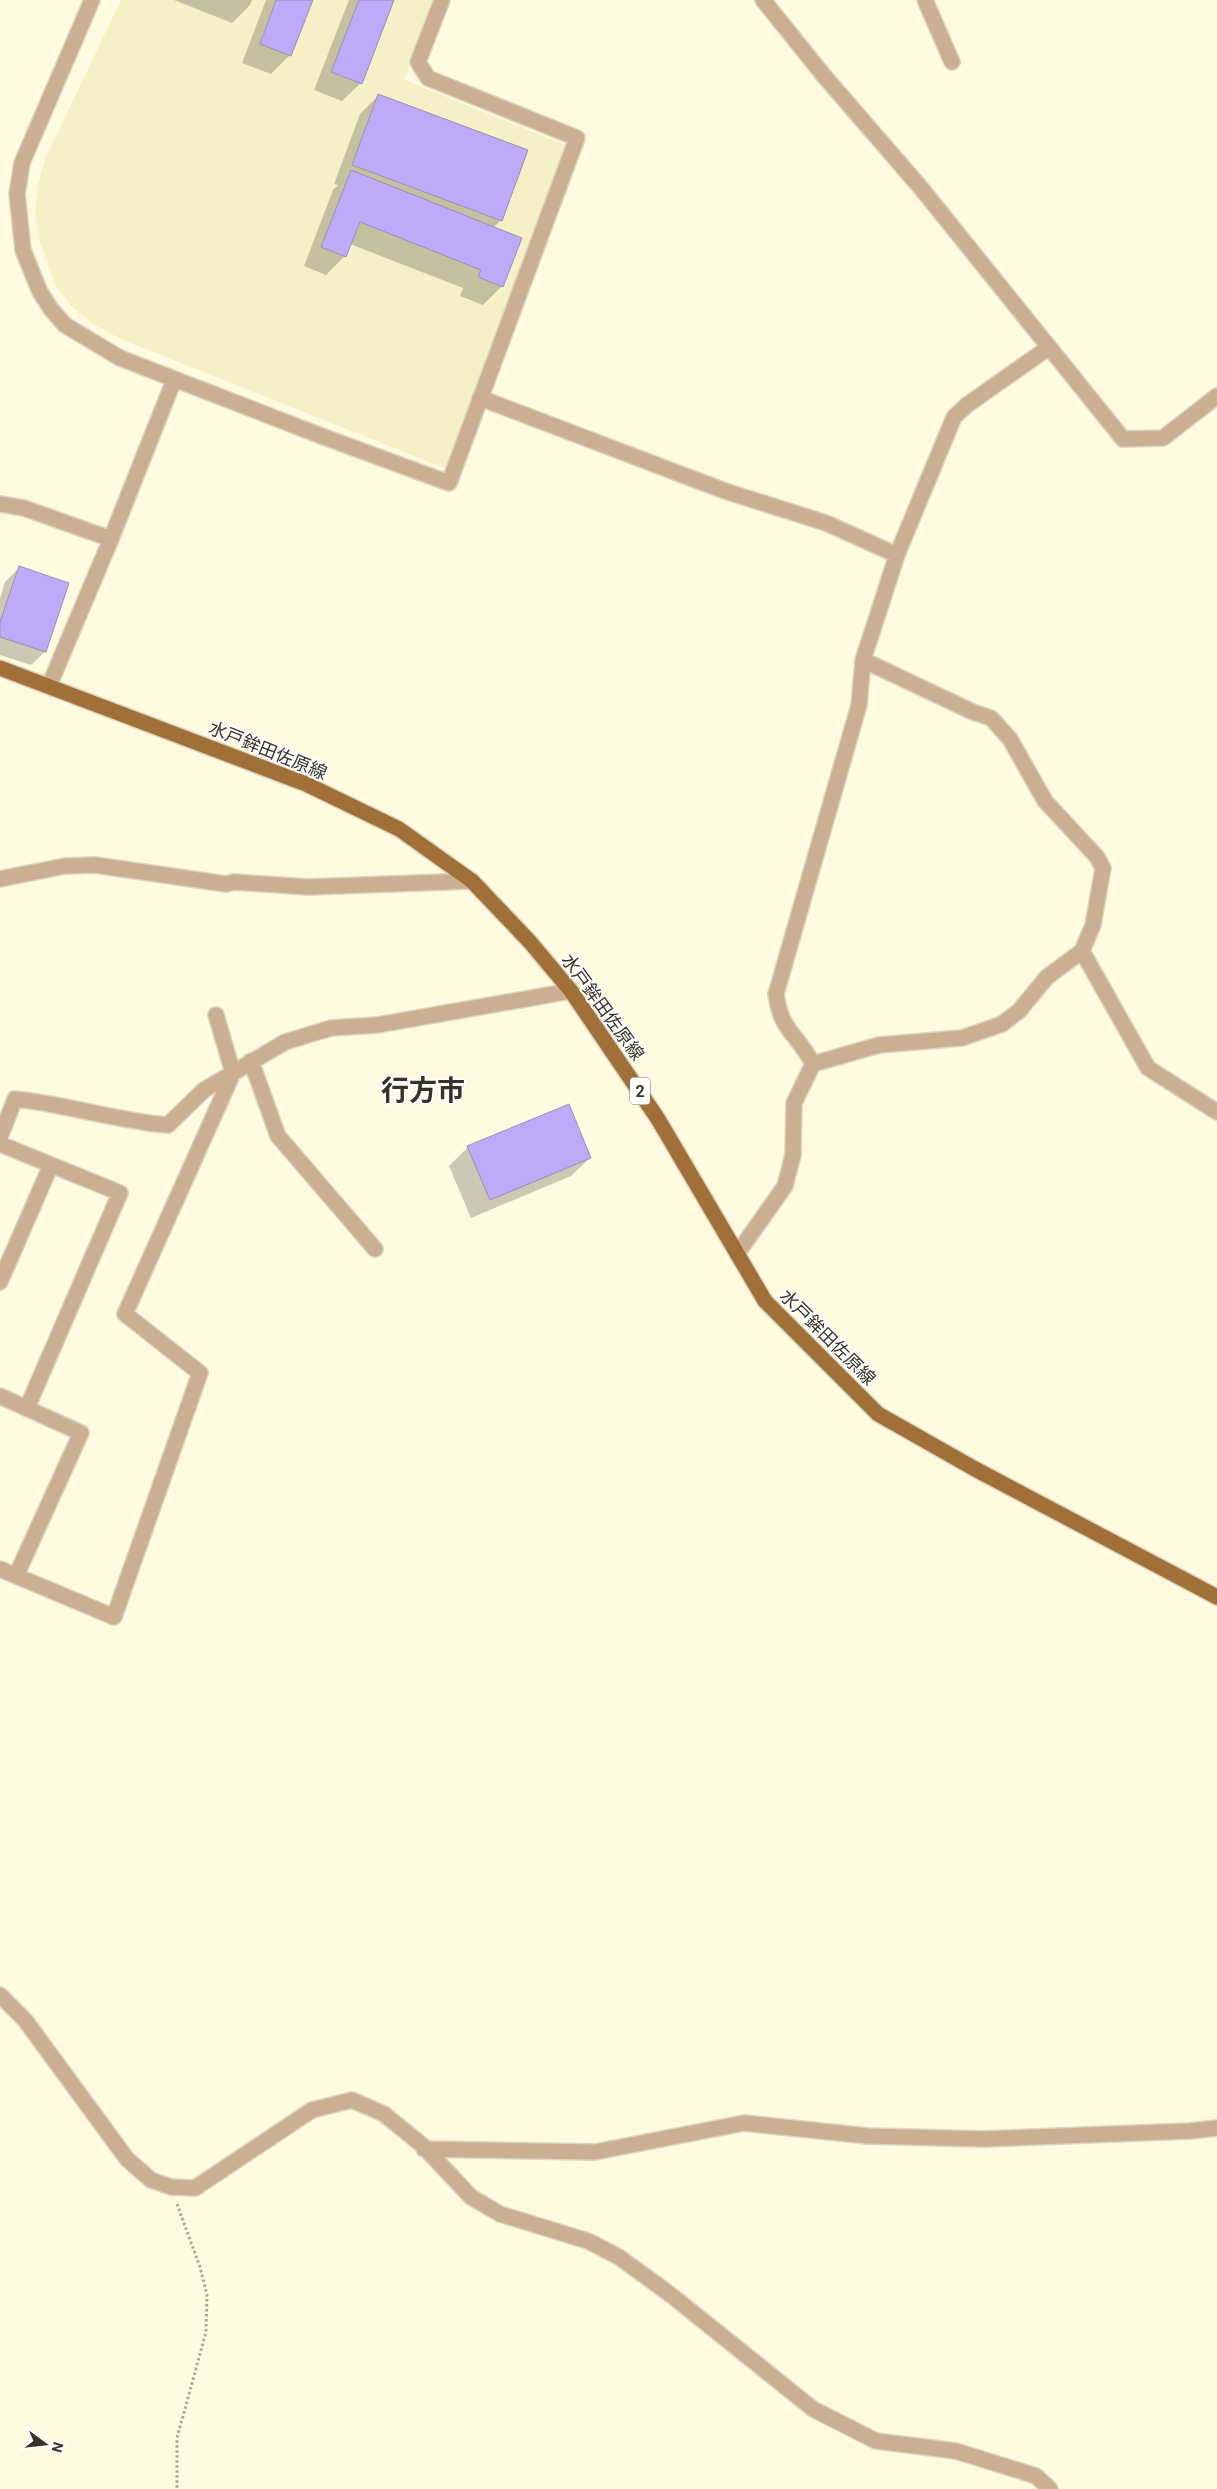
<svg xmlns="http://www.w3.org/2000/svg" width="1217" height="2489" font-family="Roboto,'Noto Sans JP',sans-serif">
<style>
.built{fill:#f7f0c7}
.shadow{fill:#0003}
.building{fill:#bdabfa;stroke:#9892b0}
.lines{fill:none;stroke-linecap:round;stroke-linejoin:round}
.street-casing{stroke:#dbd6bf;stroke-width:18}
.primary-casing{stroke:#dbd6bf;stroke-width:18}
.path{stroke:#aca893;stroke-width:3;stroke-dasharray:2.5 2.5;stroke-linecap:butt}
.street{stroke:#cbaf93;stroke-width:15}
.primary{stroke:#a16f38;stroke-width:15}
.labels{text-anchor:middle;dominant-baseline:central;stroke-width:4;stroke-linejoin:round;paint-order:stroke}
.shield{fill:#fff;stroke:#727168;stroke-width:1}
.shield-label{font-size:16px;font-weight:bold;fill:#363427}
.street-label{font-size:18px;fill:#363427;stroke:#fff}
.town-label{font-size:28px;font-weight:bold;fill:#363427;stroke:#fff}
</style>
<rect width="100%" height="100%" fill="#fffae0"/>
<path class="built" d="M121 0H433L405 80 573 148 447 469 123 340 94 325 72 307 56 286 39 239 35 211 38 184 46 157Z"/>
<path class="shadow" d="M174 0H252L250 5 232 23Z
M266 0H311L290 55 271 74 242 63Z
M349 0H393L361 83 342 101 314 90Z
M379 95 501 220 493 228 502 286 483 305 460 296 463 288 350 244 345 256 326 275 304 266 333 190 338 185 334 184 360 114Z
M19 568 67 584 45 652 31 665 0 655V598L5 582Z
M468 1147 590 1158 571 1176 471 1218 449 1166Z"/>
<path class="building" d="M276 0H313L291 56 260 44Z
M359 0H394L362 84 331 72Z
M378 94 528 150 502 221 352 165Z
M351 170 522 238 503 287 478 277 481 270 360 222 346 257 321 247Z
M19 566 69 583 46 652 0 637V622Z
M569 1104 591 1158 490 1200 467 1146Z"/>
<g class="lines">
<defs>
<path id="street" d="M92 0 22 163 17 194 23 250 40 292 51 309 65 325 120 358 324 437 449 483 577 138 428 78 418 62 442 0
M763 0 825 77 921 188 1123 439 1163 438 1217 396
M925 0 952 62
M480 398 725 491 826 523 897 555
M0 504 24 508 111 539
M863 660 973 712 991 718 1010 739 1045 801 1097 857 1103 868 1093 925 1082 951 1148 1068 1217 1112
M49 686 111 539 174 380
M0 879 65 866 95 865 226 884 234 882 308 887 472 881
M251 1061 278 1136 375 1249
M813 1064C797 1033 781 1032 776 994L859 705 863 660 897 555 954 417 967 405 1048 348
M0 1137 15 1099C66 1104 116 1121 168 1125L204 1090 285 1042 331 1028 377 1025 571 991
M0 1144 120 1193 27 1408
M737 1254 785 1186 793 1155 794 1103 813 1064 879 1045 962 1038 1002 1024 1019 1011 1047 977 1082 951
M0 1282 51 1165
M0 1396 81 1433 16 1576
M0 1569 114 1617 200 1373 125 1314 233 1073 216 1015
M0 1995 25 2020 127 2159 151 2180 171 2187 195 2188 312 2110 352 2100 384 2114 422 2145 471 2197 500 2214 588 2241 619 2257 671 2295 813 2409 876 2441 956 2451 1036 2476 1050 2489
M424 2149 595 2152 744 2123 868 2136 983 2139 1190 2131 1217 2128"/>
<path id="primary" d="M0 668 306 784 399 829 472 881 530 942 571 991 658 1119 765 1301 878 1414 975 1469 1217 1597"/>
</defs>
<use href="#street" class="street-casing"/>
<use href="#primary" class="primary-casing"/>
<path class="path" d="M177 2204 200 2267 207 2295 206 2332 177 2438V2489"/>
<use href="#street" class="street"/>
<use href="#primary" class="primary"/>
</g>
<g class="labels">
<rect class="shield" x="630" y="1077.5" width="20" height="27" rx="4"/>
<g class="shield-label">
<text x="640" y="1091">2</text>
</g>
<g class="street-label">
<text transform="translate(268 750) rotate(22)">水戸鉾田佐原線</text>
<text transform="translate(603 1007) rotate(54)">水戸鉾田佐原線</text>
<text transform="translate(828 1337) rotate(45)">水戸鉾田佐原線</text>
</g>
<g class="town-label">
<text x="423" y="1090">行方市</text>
</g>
</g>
<g transform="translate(45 2444) rotate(105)" stroke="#ffffff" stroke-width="4" paint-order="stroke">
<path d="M0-4L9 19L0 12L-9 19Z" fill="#363427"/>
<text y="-8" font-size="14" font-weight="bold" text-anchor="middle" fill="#363427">N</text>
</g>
</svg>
